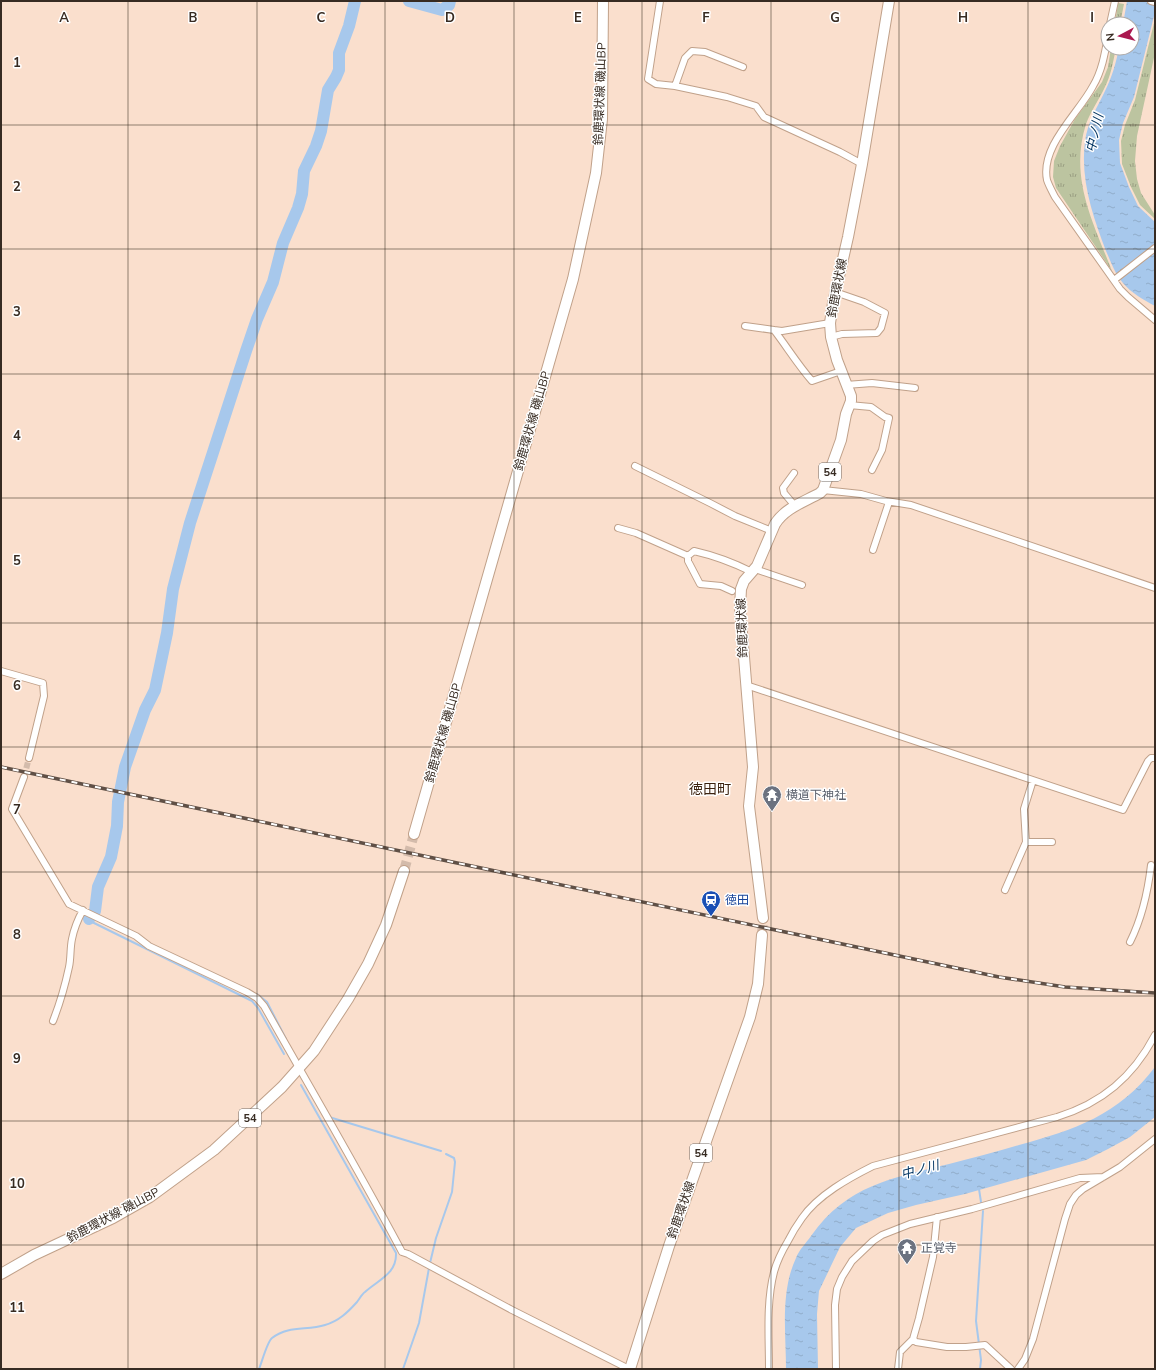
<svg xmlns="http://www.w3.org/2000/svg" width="1156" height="1370" font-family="'Nunito Sans','Noto Sans JP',sans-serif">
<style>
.grass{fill:url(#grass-tufts)}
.water{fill:url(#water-ripples)}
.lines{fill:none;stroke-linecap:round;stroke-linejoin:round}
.stream{stroke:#a7c8ec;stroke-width:2}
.river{stroke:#a7c8ec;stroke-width:12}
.street-tunnel{stroke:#d3bbab;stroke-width:6;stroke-dasharray:6 3;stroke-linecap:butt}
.primary-tunnel{stroke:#d3bbab;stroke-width:10;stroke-dasharray:10 5;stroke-linecap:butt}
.street-casing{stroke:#c0a18a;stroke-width:8}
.primary-casing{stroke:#c0a18a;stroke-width:12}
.street{stroke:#fff;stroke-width:6}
.primary{stroke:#fff;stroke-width:10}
.rail-casing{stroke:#605046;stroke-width:3.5}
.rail{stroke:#fff;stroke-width:2;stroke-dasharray:6;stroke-linecap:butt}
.grid{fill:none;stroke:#372b22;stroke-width:1;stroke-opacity:0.55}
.labels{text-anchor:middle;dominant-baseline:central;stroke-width:3;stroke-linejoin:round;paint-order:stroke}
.shield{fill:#fff;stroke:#736b64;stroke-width:1}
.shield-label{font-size:11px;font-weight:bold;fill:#372b22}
.street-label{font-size:12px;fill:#372b22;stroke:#fff}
.worship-label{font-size:12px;fill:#5b616d;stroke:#fff;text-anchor:start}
.transit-label{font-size:12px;fill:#164399;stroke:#fff;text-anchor:start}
.water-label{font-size:13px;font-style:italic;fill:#043663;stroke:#fff}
.quarter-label{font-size:14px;fill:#3c2310;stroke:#fff}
.grid-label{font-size:13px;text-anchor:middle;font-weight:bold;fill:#372b22;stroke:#fff;stroke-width:3;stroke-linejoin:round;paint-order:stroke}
</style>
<defs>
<pattern id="grass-tufts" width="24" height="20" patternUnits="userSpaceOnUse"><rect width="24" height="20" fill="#bcc4a0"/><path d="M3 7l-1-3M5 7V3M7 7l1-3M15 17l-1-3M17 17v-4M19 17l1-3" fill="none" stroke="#9a9f82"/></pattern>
<pattern id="water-ripples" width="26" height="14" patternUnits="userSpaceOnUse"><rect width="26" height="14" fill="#a7c8ec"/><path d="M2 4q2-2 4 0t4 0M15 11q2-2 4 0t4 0" fill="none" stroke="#90acca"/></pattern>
</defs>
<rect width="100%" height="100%" fill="#fadfcd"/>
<path class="grass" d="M1118 3 1124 4 1120 24H1115Z
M1155 19V53L1137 136 1135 161 1137 179 1141 193 1155 215V219L1140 205 1131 187 1122 164 1121 141 1125 125 1135 100Z
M1111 48H1116C1113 62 1111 76 1104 89 1098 101 1091 111 1086 124 1069 178 1093 222 1112 271L1056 188 1053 177 1054 161 1060 146 1075 119 1102 82 1108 67Z"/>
<path class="water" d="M1127 1H1155V12L1134 97 1123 123 1119 140 1120 163 1129 187 1138 206 1155 222V306C1144 300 1131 293 1123 283 1115 274 1111 262 1106 251 1093 217 1080 179 1085 142 1087 123 1097 108 1105 91 1112 77 1116 63 1119 48H1132V24H1123Z
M1155 1067V1117L1130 1137 1108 1149 1086 1160 965 1194 916 1205 888 1213 856 1228 840 1247 819 1291 817 1314 818 1369H786C786 1333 780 1292 796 1258 799 1250 806 1243 811 1236 847 1185 892 1178 949 1164 972 1158 996 1152 1019 1145 1074 1130 1119 1115 1155 1067Z"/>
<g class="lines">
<path class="stream" d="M89 919 92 922 252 1001 258 1008 284 1054
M257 994 267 1002 286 1039
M329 1117 441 1151
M979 1189 981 1202
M430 1263 436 1238 452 1192 455 1162 454 1158 446 1154
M259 1369C262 1362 267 1342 272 1338 289 1325 307 1331 325 1325 339 1321 348 1312 357 1302 360 1298 362 1294 365 1292 378 1280 397 1274 396 1253L301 1085
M403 1369 419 1323 429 1268
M980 1369 981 1360 976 1321 983 1211"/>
<path class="river" d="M409 1 442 10 449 5 450 1
M89 919 95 911 98 887 111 857 117 826 118 802 125 767 145 710 155 690 167 633 173 589 190 523 246 351 257 319 273 282 283 243 298 208 302 194 304 171 316 146 321 131 328 90 336 77 339 70V53L349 26 355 1"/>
<path class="street-tunnel" d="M24 777 29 758"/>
<path class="primary-tunnel" d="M404 871 414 834
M762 935 763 918"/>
<defs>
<path id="street" d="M660 1 648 79 656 84 675 86 727 97 756 106 764 117 840 152 862 164
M1151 1 1155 2
M1110 24 1115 1
M1108 36C1105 53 1102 71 1093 86 1079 113 1040 146 1047 180 1049 186 1052 191 1055 197L1120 289 1128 297 1155 320
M675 86 685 58 692 51 705 52 743 67
M1114 280 1155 248
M745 326 774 330C787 347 798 365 812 381L841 371
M774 330 782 331 830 323
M831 337 842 334 877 333 881 328 885 313 864 302 835 292
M846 385 872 383 915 388
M849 405 871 407 885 417 889 418 882 450 872 470
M635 466 710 503 735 516 772 531
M794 473 783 488 784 493 795 506
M823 490 861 494 886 501 911 505 1155 588
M618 528 636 533 688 556 694 551C716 556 732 562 752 572
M873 550 889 502
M688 556V561L700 584 721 586 732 591
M755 569 802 585
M1 671 43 683 44 696 29 758
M746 685 1123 810 1148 761 1151 758H1155
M24 777 12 809 69 904 136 936 149 946 247 992 257 998 264 1006C310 1088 358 1169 402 1252L408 1254 512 1310 629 1369
M1026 842H1052
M1005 890 1026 842 1024 809 1033 780
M1130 942C1142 918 1148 891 1151 865
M53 1021C60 1003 65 986 69 967 71 958 70 948 72 939 74 929 78 919 83 910
M913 1339 916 1342 947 1347H966L985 1345 1011 1369
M769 1369C769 1337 766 1303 774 1272 777 1261 782 1251 788 1241 792 1233 797 1225 802 1218 818 1195 849 1178 873 1166L1057 1117C1102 1103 1133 1077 1155 1035
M836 1369 835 1305 837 1289 842 1277 852 1261 873 1241 882 1235 910 1224 972 1209 1080 1178 1103 1177
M898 1369 900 1352 913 1339 919 1318 933 1257 937 1217
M1018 1369 1025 1359 1033 1339 1065 1219 1070 1204 1076 1195 1083 1189 1120 1167 1155 1139"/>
<path id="primary" d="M414 834 573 279 596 173 602 119 603 1
M763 918 749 806 753 767 740 608 741 589 744 581 757 566 775 524C785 508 804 502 820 493L823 490 841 440 846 414 851 401V396L837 360 831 337 830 323 833 303 848 237 862 164 889 1
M1 1274 34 1255 113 1218 150 1197 214 1150 282 1087 314 1051 348 999 368 964 386 925 404 871
M630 1369 669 1246 750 1017 758 984 762 935"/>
</defs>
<use href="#street" class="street-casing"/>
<use href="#primary" class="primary-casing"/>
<use href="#street" class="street"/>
<use href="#primary" class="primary"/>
<defs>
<path id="rail" d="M1 767 999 977 1065 987 1155 993"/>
</defs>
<use href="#rail" class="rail-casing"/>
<use href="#rail" class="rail"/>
</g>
<path class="grid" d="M128 1V1369M257 1V1369M385 1V1369M514 1V1369M642 1V1369M771 1V1369M899 1V1369M1028 1V1369M1 125H1155M1 249H1155M1 374H1155M1 498H1155M1 623H1155M1 747H1155M1 872H1155M1 996H1155M1 1121H1155M1 1245H1155"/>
<defs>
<symbol id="temple-pin" viewBox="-11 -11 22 30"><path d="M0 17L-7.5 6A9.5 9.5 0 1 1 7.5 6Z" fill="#6b7280" stroke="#fff"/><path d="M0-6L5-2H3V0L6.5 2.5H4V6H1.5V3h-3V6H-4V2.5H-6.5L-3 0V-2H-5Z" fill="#fff"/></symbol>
<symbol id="station-pin" viewBox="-11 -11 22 30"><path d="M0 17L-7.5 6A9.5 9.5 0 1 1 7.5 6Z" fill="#1a4fb4" stroke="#fff"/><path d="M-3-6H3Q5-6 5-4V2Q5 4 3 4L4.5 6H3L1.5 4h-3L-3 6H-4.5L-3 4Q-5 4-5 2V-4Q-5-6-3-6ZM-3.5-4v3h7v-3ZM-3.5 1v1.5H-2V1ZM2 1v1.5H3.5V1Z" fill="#fff"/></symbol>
</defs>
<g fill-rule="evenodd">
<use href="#temple-pin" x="761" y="784" width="22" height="30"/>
<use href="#station-pin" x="700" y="889" width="22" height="30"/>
<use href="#temple-pin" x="896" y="1237" width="22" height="30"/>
</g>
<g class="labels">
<g class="shield">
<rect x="819" y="463" width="22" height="18" rx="3"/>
<rect x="239" y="1109" width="22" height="18" rx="3"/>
<rect x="690" y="1144" width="22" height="18" rx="3"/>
</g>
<g class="shield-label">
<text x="830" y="472">54</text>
<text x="250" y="1118">54</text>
<text x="701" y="1153">54</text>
</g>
<g class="street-label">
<text transform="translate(600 94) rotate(-88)">鈴鹿環状線 磯山BP</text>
<text transform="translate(837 288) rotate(-79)">鈴鹿環状線</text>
<text transform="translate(532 421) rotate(-74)">鈴鹿環状線 磯山BP</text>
<text transform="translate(742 628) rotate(-92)">鈴鹿環状線</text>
<text transform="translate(443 733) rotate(-74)">鈴鹿環状線 磯山BP</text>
<text transform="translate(681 1210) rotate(-71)">鈴鹿環状線</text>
<text transform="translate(113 1215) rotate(-28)">鈴鹿環状線 磯山BP</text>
</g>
<g class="worship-label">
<text x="786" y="795">横道下神社</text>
<text x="921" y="1248">正覚寺</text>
</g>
<g class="transit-label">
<text x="725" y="900">徳田</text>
</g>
<g class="water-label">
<text transform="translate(1095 133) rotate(-77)">中ノ川</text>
<text transform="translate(920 1170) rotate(-15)">中ノ川</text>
</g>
<g class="quarter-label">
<text x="710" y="789">徳田町</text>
</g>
</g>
<g class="grid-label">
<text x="64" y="22">A</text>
<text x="193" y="22">B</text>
<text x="321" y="22">C</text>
<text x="450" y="22">D</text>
<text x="578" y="22">E</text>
<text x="706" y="22">F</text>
<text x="835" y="22">G</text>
<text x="963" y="22">H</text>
<text x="1092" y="22">I</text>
<text x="17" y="67">1</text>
<text x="17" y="191">2</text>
<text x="17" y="316">3</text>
<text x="17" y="440">4</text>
<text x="17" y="565">5</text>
<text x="17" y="690">6</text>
<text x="17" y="814">7</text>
<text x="17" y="939">8</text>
<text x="17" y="1063">9</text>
<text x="17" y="1188">10</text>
<text x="17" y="1312">11</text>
</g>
<rect width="1156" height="1370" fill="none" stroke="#372b22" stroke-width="4"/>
<g transform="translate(1120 36) rotate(263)"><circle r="19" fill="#ffffff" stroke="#afaaa7"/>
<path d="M0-3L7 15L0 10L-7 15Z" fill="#aa184f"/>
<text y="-6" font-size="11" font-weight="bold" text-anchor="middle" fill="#372b22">N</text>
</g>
</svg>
